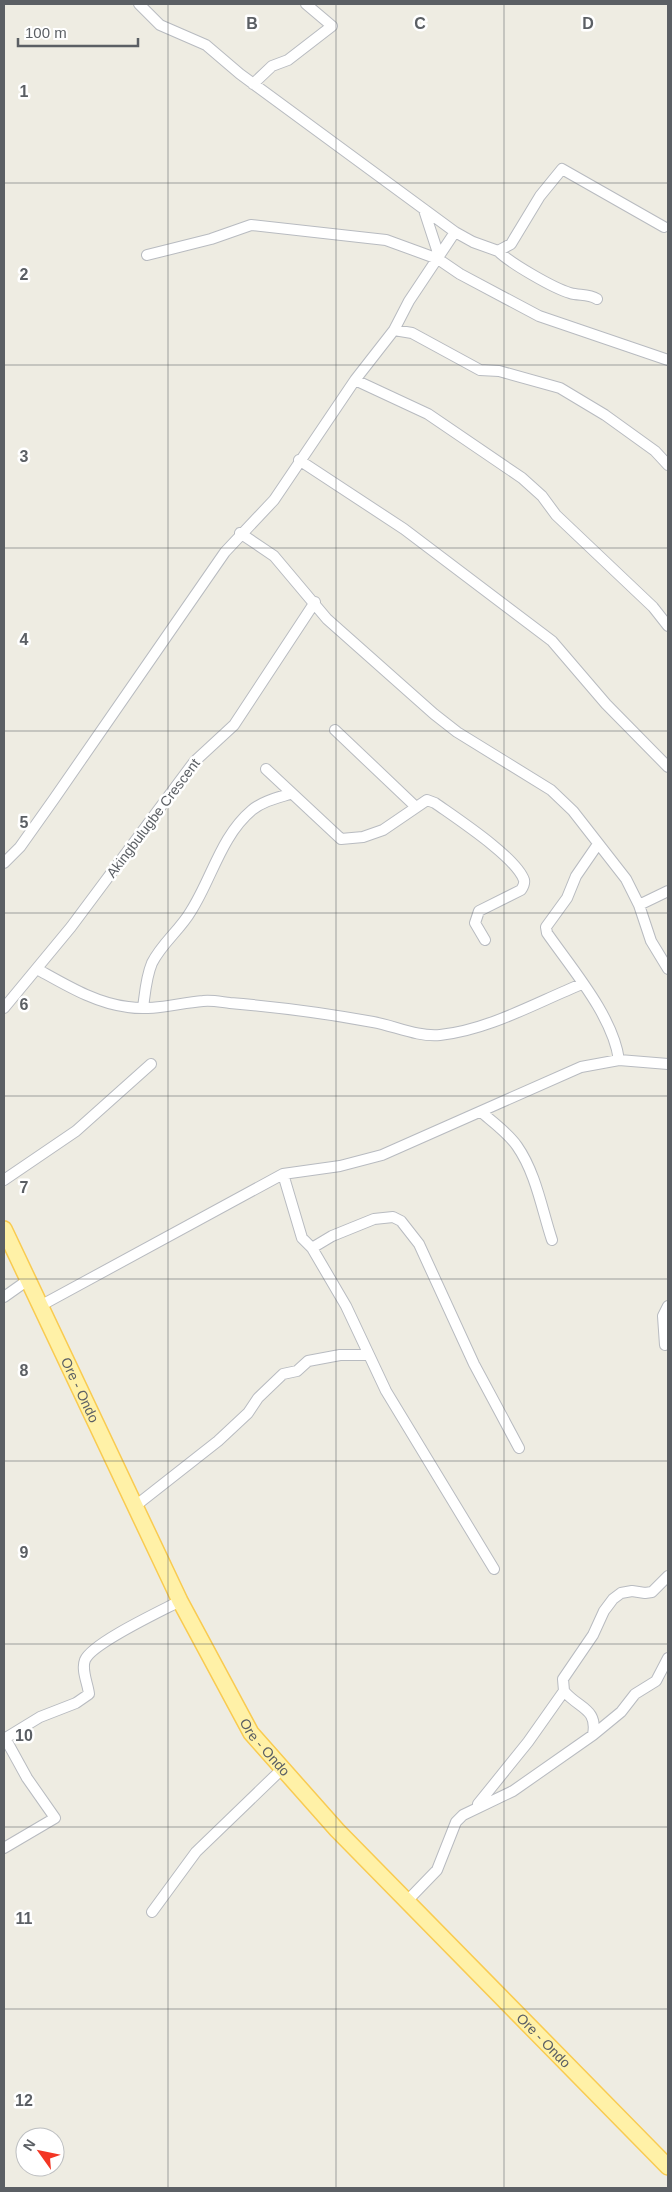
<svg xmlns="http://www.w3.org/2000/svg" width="672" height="2192" font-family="Helvetica,sans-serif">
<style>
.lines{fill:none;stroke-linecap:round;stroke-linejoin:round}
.minor-casing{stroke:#b8bbc0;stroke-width:12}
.primary-casing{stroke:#f9cb51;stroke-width:18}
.minor{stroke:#fff;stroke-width:10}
.primary{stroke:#fff1a7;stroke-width:15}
.grid{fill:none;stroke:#5b5f64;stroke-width:1;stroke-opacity:0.55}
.labels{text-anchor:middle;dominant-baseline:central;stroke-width:5;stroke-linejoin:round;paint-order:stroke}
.street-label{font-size:14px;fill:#5b5f64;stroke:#fff}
.grid-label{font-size:16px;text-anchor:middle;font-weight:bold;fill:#5b5f64;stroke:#fff;stroke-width:5;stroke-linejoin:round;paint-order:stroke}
</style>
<rect width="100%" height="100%" fill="#eeece2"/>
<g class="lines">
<defs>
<path id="minor" d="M139 4 160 25 206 45 240 74 455 232 473 242 498 251 511 244 540 196 562 169 664 227
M253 84 272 66 288 60 332 26 306 4
M424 210 439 256 455 232
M498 251C510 263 553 288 570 293 579 296 588 293 597 299
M147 255 211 239 251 225 386 240 438 259 460 274 539 316 668 360
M394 330 412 333 480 370 499 371 560 388 605 415 655 451 668 465
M355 380 428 414 522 478 542 496 556 515 653 607 668 626
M299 460 404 529 552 641 606 704 668 767
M240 533 274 556 327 619 434 714 457 732 551 790 573 811 626 879 639 905 651 941 668 969
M335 730 416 807
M266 769 341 839 363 837 383 830 427 800 435 803C456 818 516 857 524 880 525 884 523 887 521 890L479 911 475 923 485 940
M598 844 576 876 567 898 546 927 547 933C572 969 613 1016 619 1060
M4 863 20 847 54 799 225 552 274 500 355 380 394 330 409 301 439 256
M639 905 668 891
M37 969C66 985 95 1003 128 1007 153 1011 178 1003 203 1001 212 1000 221 1002 230 1003 278 1007 325 1013 373 1022 395 1026 417 1037 440 1035 489 1030 537 1002 582 984
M4 1008 71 927 194 762 234 725 315 602
M143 1008C145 993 146 977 152 963 162 943 180 930 191 911 212 878 221 836 252 810 263 801 277 798 290 794
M481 1112C494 1123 508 1133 517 1146 536 1173 542 1210 552 1240
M283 1174 302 1238 312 1248 346 1306 386 1391 494 1569
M4 1180 76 1131 151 1064
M312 1248 332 1236 374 1219 393 1217 401 1221 419 1244 474 1364 519 1448
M4 1297 28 1280
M40 1306 283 1174 340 1166 382 1155 581 1067 619 1060 668 1064
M665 1345 663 1316 668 1306
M134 1507 218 1441 248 1413 258 1398 283 1374 297 1371 308 1361 340 1355H369
M593 1735C598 1708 579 1709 564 1691L563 1679 593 1635 604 1611 613 1599 621 1593 632 1591 645 1593 652 1592 668 1576
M4 1739 40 1717 76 1703 89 1694C88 1684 81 1670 85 1660 92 1643 161 1611 180 1601
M478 1804 528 1742 564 1691
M4 1848 55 1818 27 1778 5 1738
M407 1901 437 1870 456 1822 463 1815 513 1791 593 1735 621 1712 635 1694 656 1681 668 1658
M152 1912 196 1852 282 1769"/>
<g id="primary">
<path id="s1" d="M4 1229 180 1601 251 1733 337 1830 668 2167"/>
</g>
</defs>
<use href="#minor" class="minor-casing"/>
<use href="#primary" class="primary-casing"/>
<use href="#minor" class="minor"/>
<use href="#primary" class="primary"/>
</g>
<path class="grid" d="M168 4V2188M336 4V2188M504 4V2188M4 183H668M4 365H668M4 548H668M4 731H668M4 913H668M4 1096H668M4 1279H668M4 1461H668M4 1644H668M4 1827H668M4 2009H668"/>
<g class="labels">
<g class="street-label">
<text transform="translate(153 818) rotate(-53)">Akingbulugbe Crescent</text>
<text stroke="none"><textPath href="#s1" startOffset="178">Ore - Ondo</textPath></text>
<text stroke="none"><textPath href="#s1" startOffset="581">Ore - Ondo</textPath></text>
<text stroke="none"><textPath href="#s1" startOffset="986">Ore - Ondo</textPath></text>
</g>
</g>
<g class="grid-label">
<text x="252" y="29">B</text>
<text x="420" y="29">C</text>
<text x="588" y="29">D</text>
<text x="24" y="97">1</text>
<text x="24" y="280">2</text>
<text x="24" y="462">3</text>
<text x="24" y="645">4</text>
<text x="24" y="828">5</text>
<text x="24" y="1010">6</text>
<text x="24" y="1193">7</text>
<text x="24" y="1376">8</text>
<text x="24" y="1558">9</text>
<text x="24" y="1741">10</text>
<text x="24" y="1924">11</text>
<text x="24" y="2106">12</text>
</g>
<rect width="672" height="2192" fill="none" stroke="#5b5f64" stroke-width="10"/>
<g transform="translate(40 2152) rotate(303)"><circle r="24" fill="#ffffff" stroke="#bdbfc1"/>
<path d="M0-4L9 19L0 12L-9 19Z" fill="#f33624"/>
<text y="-8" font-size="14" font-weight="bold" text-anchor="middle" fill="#5b5f64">N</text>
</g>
<path d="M18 38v8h120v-8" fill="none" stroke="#5b5f64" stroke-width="2.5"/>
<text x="25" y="38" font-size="15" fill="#5b5f64" stroke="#ffffff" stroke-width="4" paint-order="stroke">100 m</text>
</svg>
